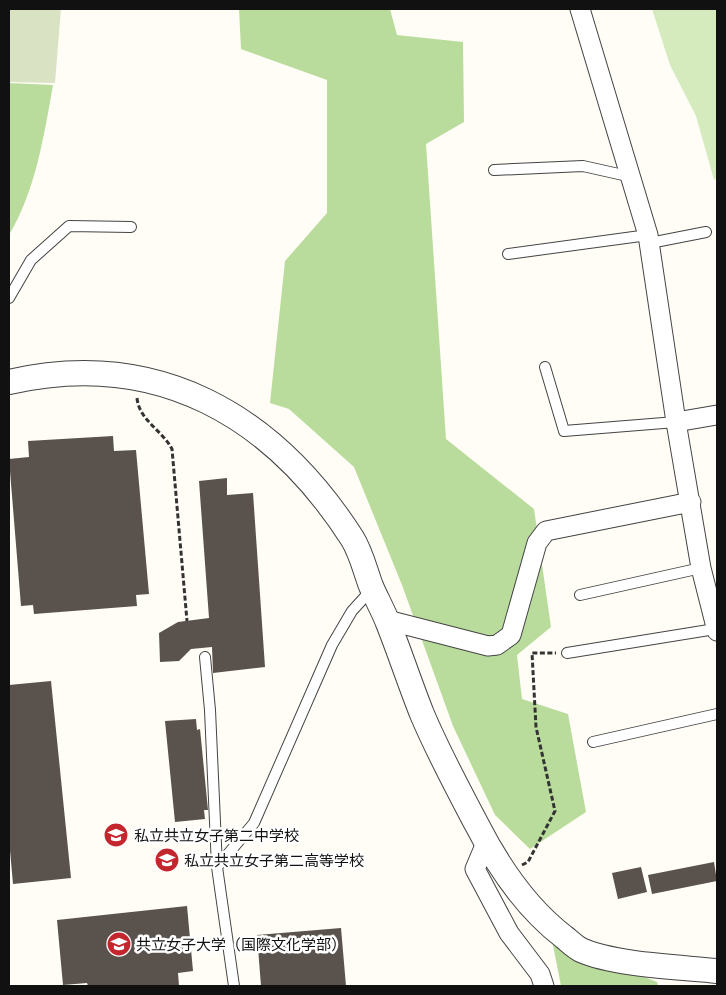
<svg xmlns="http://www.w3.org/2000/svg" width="726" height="995" font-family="Merriweather,'Noto Sans JP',serif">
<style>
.green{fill:#d5ebbd}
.forest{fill:#b9dc9c}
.cemetery{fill:#d9e3c4}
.building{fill:#5a524d}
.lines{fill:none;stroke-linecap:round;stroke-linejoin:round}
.service-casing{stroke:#444;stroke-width:12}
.minor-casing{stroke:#444;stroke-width:21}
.tertiary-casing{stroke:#444;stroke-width:26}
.path{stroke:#333;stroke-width:3;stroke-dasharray:5 2.5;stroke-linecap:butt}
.service{stroke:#fff;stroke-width:10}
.minor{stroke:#fff;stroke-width:19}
.tertiary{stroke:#fff;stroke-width:24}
.labels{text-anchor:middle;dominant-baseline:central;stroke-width:5;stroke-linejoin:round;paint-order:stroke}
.poi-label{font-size:15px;fill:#111;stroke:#fff;text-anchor:start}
</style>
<rect width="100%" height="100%" fill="#fffdf5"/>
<path class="green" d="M652 9H717V178L714 180 696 116 670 65Z"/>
<path class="forest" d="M239 9H390L397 35 463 42 464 122 426 144 446 439 534 509 551 627 517 655 522 699 568 714 586 812 530 849 495 815 453 726 402 585 354 467 289 409 270 403 285 261 327 213V80L241 49Z
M9 83 53 85C44 135 36 190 9 235Z
M552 940 657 982 658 986H561Z"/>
<path class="cemetery" d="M9 9H61L55 83 9 82Z"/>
<path class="building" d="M113 436 114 451 136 450 149 594 136 595 137 606 34 614 33 605 21 606 9 459 29 457 28 441Z
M227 478V495L253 493 265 667 213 673 212 647 191 649 179 661 160 662 159 633 178 622 209 618 199 481Z
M51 681 71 878 13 884 9 839V685Z
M196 719 197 730 200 729 208 810H204L205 819 175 822 165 721Z
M714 862 717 881 652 894 648 875Z
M641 867 647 892 618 899 612 873Z
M187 906 193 971 178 973 179 986H88L87 983 63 985 57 920Z
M341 928 346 986H261L257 935Z"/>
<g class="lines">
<defs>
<path id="service" d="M494 170 583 166 632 177
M650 243 706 232
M508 254 648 235
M9 298 31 260 69 226 131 227
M545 367 564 431 676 422
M580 595 701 568
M567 653 715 629
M205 657 210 710 217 867 234 986
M593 742 717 714
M217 867 254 823 332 645 352 611 372 589"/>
<path id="minor" d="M580 9 648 235 676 422 701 568 717 631
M676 422 717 415
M387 620 488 646 497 645 511 635 537 543 546 531 691 502
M486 843 475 869 509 933 540 974 544 986"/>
<path id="tertiary" d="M9 382C157 348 273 415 352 538 361 552 365 570 371 586 376 598 383 610 388 623 400 653 410 684 422 714 438 752 458 789 477 825 499 868 526 908 564 937 569 941 575 947 581 950 615 965 679 967 717 971"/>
</defs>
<use href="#service" class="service-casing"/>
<use href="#minor" class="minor-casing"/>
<use href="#tertiary" class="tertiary-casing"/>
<path class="path" d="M137 398C139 420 162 430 172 449L187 621
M522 865 528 862 555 811 536 727 532 653H556"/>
<use href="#service" class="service"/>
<use href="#minor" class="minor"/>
<use href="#tertiary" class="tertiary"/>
</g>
<defs>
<symbol id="school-disc" viewBox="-11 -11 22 22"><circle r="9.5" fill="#c4262e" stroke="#fff"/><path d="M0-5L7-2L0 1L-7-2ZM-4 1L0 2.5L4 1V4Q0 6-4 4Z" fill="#fff"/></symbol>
<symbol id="university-disc" viewBox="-11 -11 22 22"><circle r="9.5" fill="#c4262e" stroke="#fff"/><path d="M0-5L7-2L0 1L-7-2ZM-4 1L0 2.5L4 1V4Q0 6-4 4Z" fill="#fff"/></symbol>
</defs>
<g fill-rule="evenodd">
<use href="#school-disc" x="102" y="821" width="28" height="28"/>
<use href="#school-disc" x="153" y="846" width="28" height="28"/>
<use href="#university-disc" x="105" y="930" width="28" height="28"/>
</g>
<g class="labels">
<g class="poi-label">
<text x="134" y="835">私立共立女子第二中学校</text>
<text x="184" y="860">私立共立女子第二高等学校</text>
<text x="136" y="944">共立女子大学（国際文化学部）</text>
</g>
</g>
<rect width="726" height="995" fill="none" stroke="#111111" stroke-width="20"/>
</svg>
